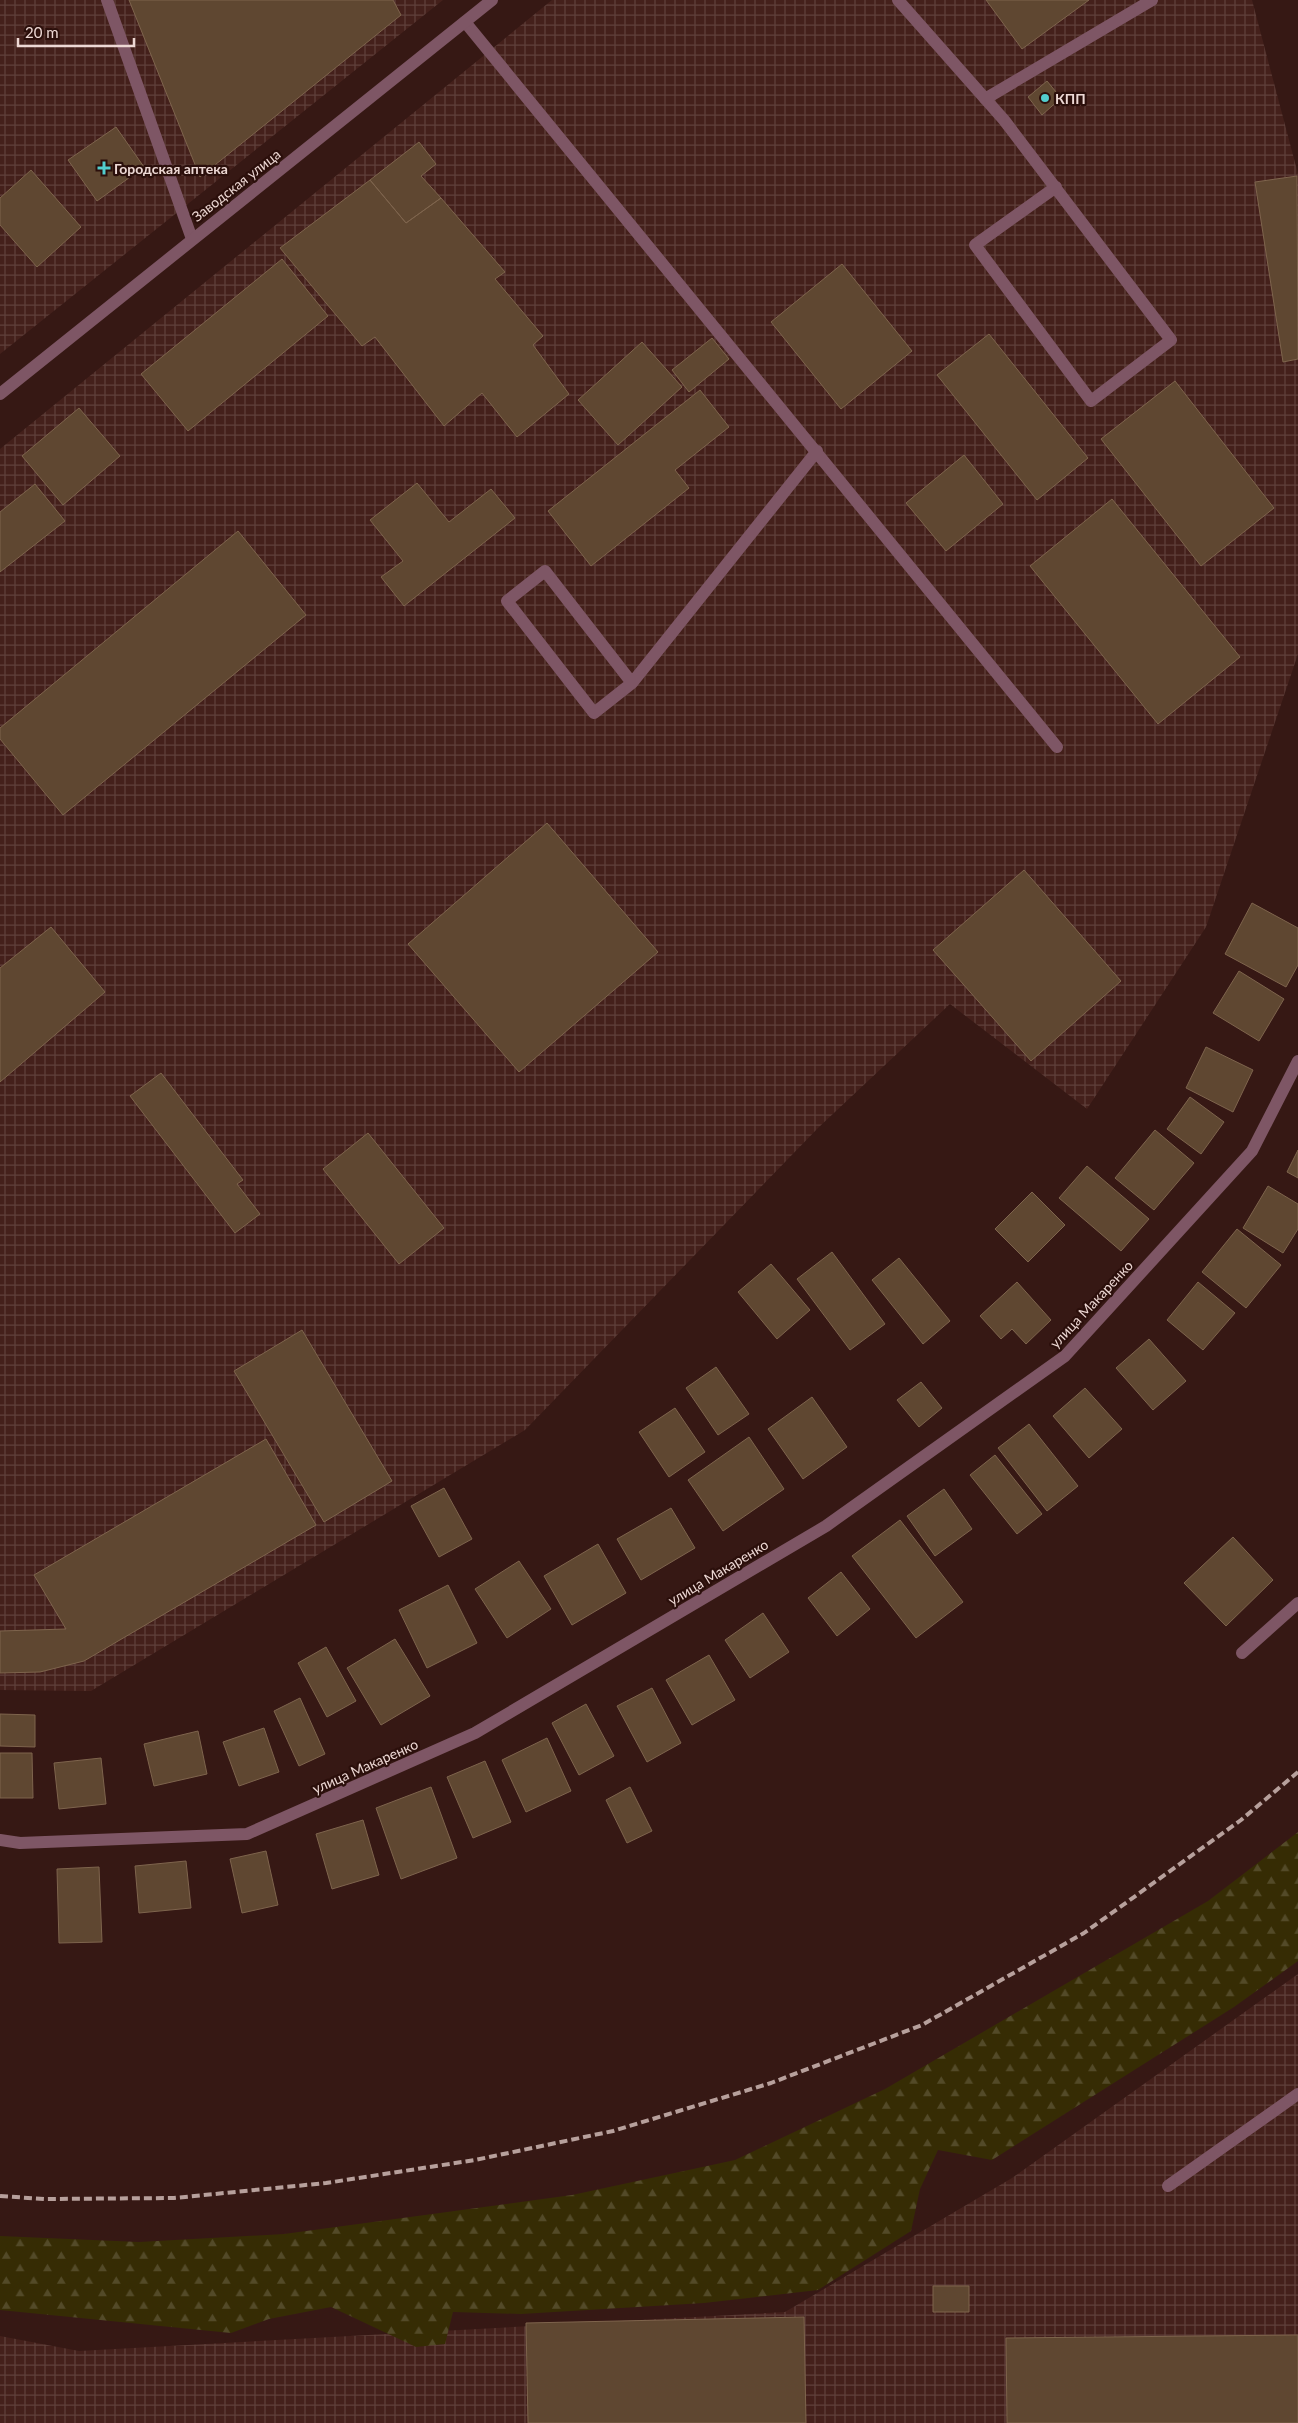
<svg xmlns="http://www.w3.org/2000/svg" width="1298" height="2423" font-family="Lato,sans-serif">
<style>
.industrial{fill:url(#industrial-grid)}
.forest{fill:url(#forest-firs)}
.building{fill:#5f4731;stroke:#7e644d}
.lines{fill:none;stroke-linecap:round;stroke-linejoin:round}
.service{stroke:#7e5665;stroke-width:12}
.minor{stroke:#7e5665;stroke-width:12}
.rail{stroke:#b7a09c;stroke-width:4;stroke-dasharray:8 4;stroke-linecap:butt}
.poi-dot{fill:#52cdcd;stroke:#2b0f0b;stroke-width:2}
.labels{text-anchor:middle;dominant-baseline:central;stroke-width:4.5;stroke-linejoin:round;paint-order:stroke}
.poi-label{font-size:14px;font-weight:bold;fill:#edd8d4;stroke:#2b0f0b;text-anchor:start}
.street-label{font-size:14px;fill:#edd8d4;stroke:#2b0f0b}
</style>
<defs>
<pattern id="industrial-grid" width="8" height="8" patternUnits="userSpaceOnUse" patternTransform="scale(1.25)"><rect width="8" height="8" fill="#44201b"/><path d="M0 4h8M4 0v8" fill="none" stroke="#5f403b"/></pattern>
<pattern id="forest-firs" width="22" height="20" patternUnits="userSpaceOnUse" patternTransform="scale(1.25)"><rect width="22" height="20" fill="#362c04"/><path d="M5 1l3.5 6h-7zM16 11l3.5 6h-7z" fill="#534a28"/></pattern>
</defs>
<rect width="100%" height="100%" fill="#361814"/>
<path class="industrial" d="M0 0H443L0 354Z
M552 0H1252L1298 174V654L1206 927 1087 1109 950 1004 819 1127 525 1430 91 1691 0 1690V449Z
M1298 1974V2423H0V2336L79 2351 785 2312 1012 2178Z"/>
<path class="forest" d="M1298 1832V1961L1234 2007 992 2160 938 2150 920 2189 911 2231 818 2290 704 2303 521 2314 453 2312 445 2344 416 2347 331 2307 269 2319 231 2333 0 2310V2236L139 2242 284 2234 572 2195 735 2160 885 2089 1208 1901Z"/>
<path class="building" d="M129 0H393L401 15 200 177Z
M986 0H1089L1022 49Z
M1047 81 1061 98 1042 115 1028 97Z
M116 127 144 167 97 201 68 160Z
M419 142 436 164 421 176 441 198 406 223 370 180Z
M31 170 81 227 37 267 0 225V198Z
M1297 176 1298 359 1283 362 1255 182Z
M370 180 406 223 441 198 505 272 495 279 543 336 533 345 569 394 517 437 482 393 444 426 375 337 362 346 280 248Z
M282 259 328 316 188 431 141 374Z
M842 264 912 351 841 409 771 322Z
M989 334 1088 458 1037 500 937 375Z
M712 338 729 359 689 392 672 370Z
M642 342 682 387 618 445 578 400Z
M1175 381 1274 508 1201 566 1101 439Z
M700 390 729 427 675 470 689 488 591 566 548 511Z
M79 408 120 456 63 505 22 456Z
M964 455 1003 504 946 551 906 503Z
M417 483 449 522 491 489 515 518 404 606 381 577 403 561 370 520Z
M35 484 65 521 0 572V512Z
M1112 499 1240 657 1158 724 1030 566Z
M238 531 306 615 63 815 0 739V728Z
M547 823 658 952 519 1072 408 944Z
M1024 870 1121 981 1031 1061 933 950Z
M1252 903 1298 928V965L1286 987 1225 954Z
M51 927 105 992 0 1082V968Z
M1239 971 1284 999 1259 1041 1213 1013Z
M1206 1047 1253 1070 1233 1112 1186 1088Z
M161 1073 243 1180 237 1184 260 1214 235 1233 130 1096Z
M1190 1097 1224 1122 1201 1154 1167 1129Z
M1155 1130 1194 1163 1154 1210 1115 1178Z
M368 1133 444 1228 399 1264 323 1169Z
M1298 1150V1178L1287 1172Z
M1087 1166 1149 1219 1121 1251 1059 1198Z
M1268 1186 1298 1204V1229L1283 1253 1243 1228Z
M1032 1192 1065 1225 1028 1262 995 1229Z
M1237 1229 1281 1265 1246 1308 1202 1272Z
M832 1252 885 1324 850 1350 797 1279Z
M899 1258 950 1321 923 1344 872 1280Z
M771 1264 810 1310 777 1339 738 1292Z
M1017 1282 1051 1320 1026 1344 1012 1329 1001 1339 980 1316Z
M1198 1282 1235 1313 1203 1350 1167 1320Z
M302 1330 392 1481 324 1522 234 1371Z
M1149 1339 1186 1381 1153 1410 1116 1368Z
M716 1367 749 1414 718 1435 686 1388Z
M921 1382 942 1408 919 1427 897 1400Z
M1085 1388 1122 1429 1089 1458 1053 1416Z
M812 1397 847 1447 803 1479 768 1429Z
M675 1408 705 1452 669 1477 639 1432Z
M1029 1424 1078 1486 1047 1511 998 1448Z
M749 1437 784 1489 723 1531 688 1480Z
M266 1439 316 1525 84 1661 40 1672 0 1673V1631L66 1629 34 1575Z
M995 1455 1042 1514 1017 1534 970 1475Z
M444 1488 472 1539 439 1557 411 1506Z
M944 1489 972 1529 935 1556 907 1516Z
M671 1508 695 1548 641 1580 617 1539Z
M900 1520 963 1602 916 1638 852 1556Z
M1233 1537 1273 1580 1226 1626 1184 1583Z
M598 1544 626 1593 572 1625 544 1576Z
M519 1561 551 1609 507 1638 475 1589Z
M841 1572 870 1609 837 1636 808 1598Z
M448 1585 477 1643 427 1668 399 1610Z
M763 1613 789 1652 750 1678 725 1640Z
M395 1639 430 1696 381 1725 347 1668Z
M326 1647 356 1701 327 1717 298 1663Z
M709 1655 735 1700 692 1725 666 1680Z
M652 1688 681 1743 647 1762 617 1706Z
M300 1698 325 1754 299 1766 274 1711Z
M586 1704 614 1756 579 1775 552 1723Z
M0 1714 35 1715V1747L0 1746Z
M264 1728 279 1772 239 1786 223 1742Z
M198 1731 207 1774 154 1786 144 1744Z
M547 1738 571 1791 526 1812 502 1760Z
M0 1753H32L33 1798H0Z
M101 1758 106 1804 59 1809 54 1763Z
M485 1761 511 1822 473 1838 447 1777Z
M431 1787 457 1858 401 1879 376 1808Z
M630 1787 652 1831 627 1843 606 1800Z
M363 1820 379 1875 332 1889 316 1834Z
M266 1851 278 1905 242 1913 230 1859Z
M186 1861 191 1908 139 1913 135 1866Z
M99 1867 102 1942 59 1943 57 1869Z
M933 2286H969V2312H933Z
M804 2317 806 2423H528L526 2323Z
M1298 2335V2423H1007L1006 2338Z"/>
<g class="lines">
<path class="service" d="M107 0 192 239
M898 0 1004 120 1171 340 1091 401 975 245 1056 187
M465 22 1057 747
M985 99 1152 0
M632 683 545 571 507 601 594 713 632 683 817 451
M1168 2186 1298 2094"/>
<path class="minor" d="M0 394 492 0
M1242 1653 1298 1603
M0 1840 20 1843 247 1834 475 1733 826 1526 1065 1356 1252 1151 1298 1061"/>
<path class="rail" d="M0 2196 44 2199 174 2198 326 2183 475 2160 613 2131 771 2083 922 2025 1084 1933 1241 1820 1298 1772"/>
</g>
<g class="poi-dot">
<circle cx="1045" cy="98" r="5"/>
<path d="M101.5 160.5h5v5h5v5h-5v5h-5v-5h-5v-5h5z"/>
</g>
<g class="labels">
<g class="poi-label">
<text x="1055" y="98">КПП</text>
<text x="114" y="168">Городская аптека</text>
</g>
<g class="street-label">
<text transform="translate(236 185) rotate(-38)">Заводская улица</text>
<text transform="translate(1091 1304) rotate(-47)">улица Макаренко</text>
<text transform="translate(718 1572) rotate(-31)">улица Макаренко</text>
<text transform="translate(365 1766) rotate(-24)">улица Макаренко</text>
</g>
</g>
<path d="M18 38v8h116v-8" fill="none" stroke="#edd8d4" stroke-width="2.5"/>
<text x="25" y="38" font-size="15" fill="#edd8d4" stroke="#2b0f0b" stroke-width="4" paint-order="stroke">20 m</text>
</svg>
